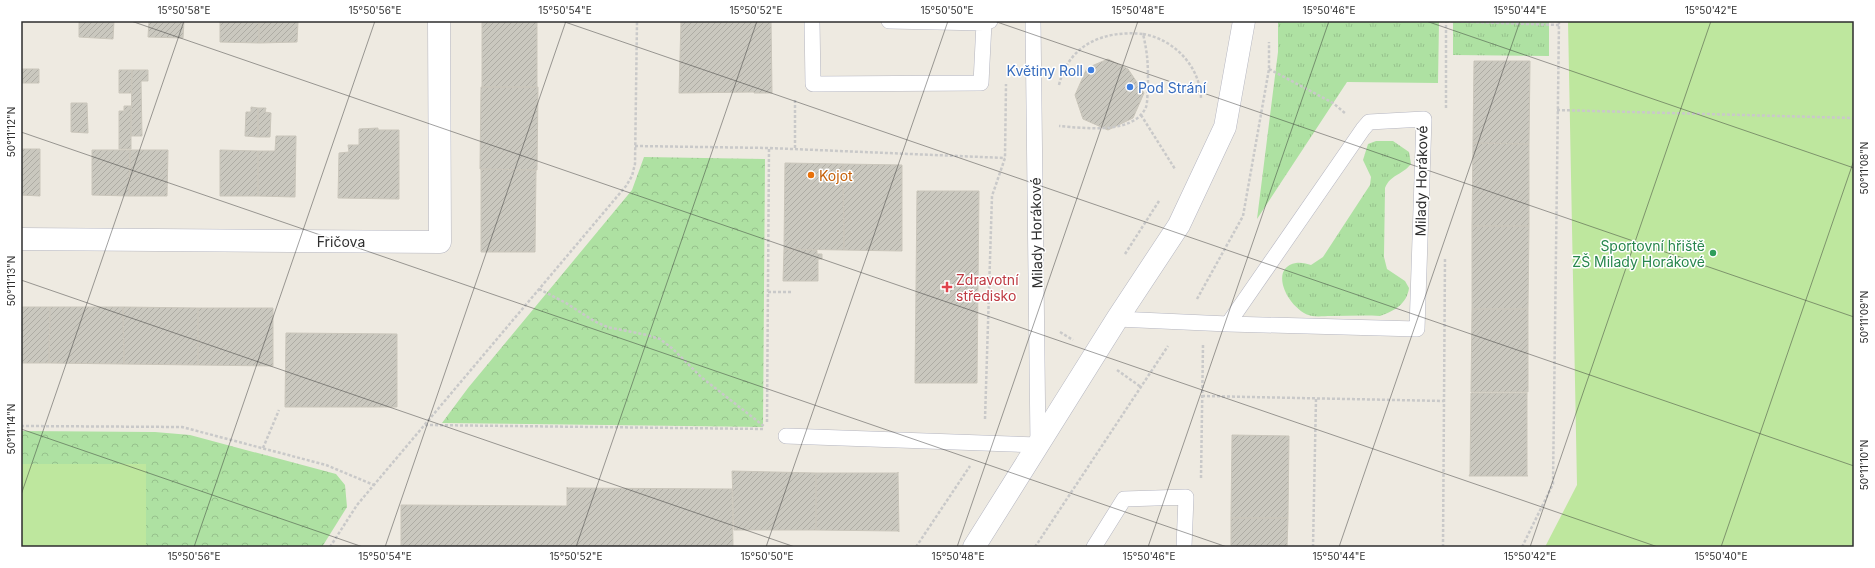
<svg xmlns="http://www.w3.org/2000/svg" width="1875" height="568" font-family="Inter,sans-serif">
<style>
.grass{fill:url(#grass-tufts)}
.forest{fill:url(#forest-crowns)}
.pitch{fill:#bee79e}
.building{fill:url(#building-hatch);stroke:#cac6bb}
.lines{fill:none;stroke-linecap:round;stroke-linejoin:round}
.lane-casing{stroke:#b4b5c0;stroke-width:16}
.street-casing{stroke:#b4b5c0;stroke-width:23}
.path{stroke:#c9c9c9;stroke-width:2.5;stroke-dasharray:3 2;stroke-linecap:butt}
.lane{stroke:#fff;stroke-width:15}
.street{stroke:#fff;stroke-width:22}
.ticks{fill:none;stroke:#2e2e2e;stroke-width:1;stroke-opacity:0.45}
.shop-dot{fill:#3f7fe0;stroke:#fff;stroke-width:1.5}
.food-dot{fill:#e8710a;stroke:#fff;stroke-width:1.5}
.leisure-dot{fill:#2e9e5b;stroke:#fff;stroke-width:1.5}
.health-dot{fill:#e0444e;stroke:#fff;stroke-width:1.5}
.labels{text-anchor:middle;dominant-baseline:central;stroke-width:3;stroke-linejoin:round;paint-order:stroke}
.shop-label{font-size:14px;fill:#366cbe;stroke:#fff;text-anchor:end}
.food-label{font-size:14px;fill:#c56008;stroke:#fff;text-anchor:start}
.street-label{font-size:14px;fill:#2e2e2e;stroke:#fff}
.leisure-label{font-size:14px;fill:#27864d;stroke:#fff;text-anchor:end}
.health-label{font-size:14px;fill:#be3a42;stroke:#fff;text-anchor:start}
.neatline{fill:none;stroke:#2e2e2e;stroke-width:1.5}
.ticks-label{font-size:10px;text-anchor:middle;fill:#2e2e2e}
</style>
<defs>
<pattern id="grass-tufts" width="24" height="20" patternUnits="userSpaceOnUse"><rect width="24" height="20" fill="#aee1a2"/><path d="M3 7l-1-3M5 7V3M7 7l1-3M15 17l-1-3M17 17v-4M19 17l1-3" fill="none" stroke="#96c18c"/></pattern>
<pattern id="forest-crowns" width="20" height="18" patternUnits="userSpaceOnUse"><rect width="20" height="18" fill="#aee1a2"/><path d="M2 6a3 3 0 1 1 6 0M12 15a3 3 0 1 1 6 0" fill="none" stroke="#96c18c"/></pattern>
<pattern id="building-hatch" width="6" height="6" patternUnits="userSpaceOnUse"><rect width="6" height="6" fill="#cac8bf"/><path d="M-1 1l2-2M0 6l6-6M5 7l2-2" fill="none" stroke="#aeaca4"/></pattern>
</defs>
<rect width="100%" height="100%" fill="#eeeae1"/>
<path class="grass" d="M1278 21H1439L1438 83 1347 82 1257 219 1278 52Z
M1453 21H1549V56L1453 55Z
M1376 141H1393L1409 152 1411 164C1401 176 1391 174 1385 188L1384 257 1387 269 1405 281 1409 288C1407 304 1394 311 1380 316 1364 315 1347 316 1331 316 1325 316 1318 317 1312 316 1289 311 1267 268 1296 263 1301 262 1307 264 1311 265L1323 257 1370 185 1371 177 1363 160 1368 144Z"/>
<path class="forest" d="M644 157 765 159 763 427 442 423 468 388 632 190Z
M21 431 155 432 190 435 336 474 345 485 347 507 322 547H21Z"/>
<path class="pitch" d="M1568 21H1854V547H1545L1577 485Z
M21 464H146V547H21Z"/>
<path class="building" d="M79 21H114L113 39 79 37Z
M149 21H184L183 38 148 37Z
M218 21H259V43L220 42V22Z
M259 21H299L298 22 297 42 259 43Z
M482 21H537V87H482Z
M681 21H771L772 93H754V92L679 93Z
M1108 59 1128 69 1144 93 1133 118 1108 130 1083 119 1075 95 1087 68Z
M1474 61H1530L1529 144 1473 143Z
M21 69H39V83H21Z
M119 70H132L131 93H119Z
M132 70H148V81H141L142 136H131Z
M481 87H538L537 170 480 169Z
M71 103H87L88 133 71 132Z
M124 106H131V149H119V111H124Z
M251 107 258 108V137L245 136 246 112H251Z
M258 108H266L265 112 271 113 270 137H258Z
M378 128V130H399V199L338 198 339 153 349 152 348 145H359V129Z
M276 136H296L295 197 258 196V151H275Z
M1473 143 1529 144V226H1472Z
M21 149H40V196L21 195Z
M92 150H130L129 196 92 195Z
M130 150H168L167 196H129Z
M220 150 258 151V196H220Z
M785 163 843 164 844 250 784 249Z
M843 164 902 165V251L844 250Z
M481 169 536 170 535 252H481Z
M917 191H979L977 383H915Z
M1472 226H1529L1528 309H1472Z
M784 249 817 250V254H822V259H818V281H783Z
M21 307H50L49 363H21Z
M50 307H123L124 364 49 363Z
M123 307 198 308V365L124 364Z
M198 308H273V366L198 365Z
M1472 309H1528V392H1471Z
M286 333 397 334V407H285Z
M1471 393H1527V475L1528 476H1469L1470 474Z
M1232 435 1289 436 1288 518H1231Z
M732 471 816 473V530H734Z
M898 472 899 532 898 531 816 530V473H898Z
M567 487 568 488 732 489 733 547H401V505L567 506Z
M1231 518H1288L1287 547H1231Z"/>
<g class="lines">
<defs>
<path id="lane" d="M812 21 813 84 981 83 984 23
M889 21 984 23 990 21
M1117 319 1228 324 1417 329 1424 119 1369 122 1363 129 1228 324
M786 436 1038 445 1033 21
M1094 547 1124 499 1186 497 1184 547"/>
<path id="street" d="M21 239 440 242 439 21
M974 547 1117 319 1179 225 1225 127 1244 21"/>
</defs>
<use href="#lane" class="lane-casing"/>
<use href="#street" class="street-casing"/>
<path class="path" d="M1441 21 1559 25
M1143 34C1174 39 1201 67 1201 100
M1269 69 1333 103 1346 114
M1059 85C1069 44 1104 30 1143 34 1148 55 1148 65 1148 86 1147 92 1148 101 1146 107 1134 135 1084 128 1059 126
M795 100V150
M1446 108V21
M1557 110 1854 118
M1141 115 1175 169
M635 146 769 148 1005 158
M1125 254 1159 201
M539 289 566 303 594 321 607 327 647 335 660 339 673 349 701 377 765 427
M768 292H791
M1197 299 1243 216 1269 69V42
M1060 332 1073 340
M1117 370 1141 387
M1202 396 1444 401
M985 419 992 196 1005 158 1006 84
M767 422 769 148
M425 425 764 429
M21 426 182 427 326 465 374 485
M263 448 279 410
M1201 478 1203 345
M330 547 357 505 626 186 632 176 635 164 637 21
M916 547 970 466
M1035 547 1168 346
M1313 547 1316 398
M1443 547 1445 257
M1522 547 1553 484 1559 21"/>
<use href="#lane" class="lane"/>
<use href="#street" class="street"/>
</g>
<path class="ticks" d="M131 21 1658 547M562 21 1854 466M994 21 1854 317M1426 21 1854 168M21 132 1227 547M21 280 795 547M21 429 363 547M21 495 184 21M194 547 375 21M385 547 566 21M576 547 757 21M766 547 948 21M957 547 1138 21M1148 547 1329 21M1339 547 1520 21M1530 547 1711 21M1721 547 1854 160"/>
<g class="shop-dot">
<circle cx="1091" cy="70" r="4"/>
<circle cx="1130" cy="87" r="4"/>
</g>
<circle class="food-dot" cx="811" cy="175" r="4"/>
<circle class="leisure-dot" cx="1713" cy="253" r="4"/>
<path class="health-dot" d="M945 281h4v4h4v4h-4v4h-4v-4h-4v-4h4z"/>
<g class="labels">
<g class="shop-label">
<text x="1083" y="70">Květiny Roll</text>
<text x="1138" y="87" text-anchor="start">Pod Strání</text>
</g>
<g class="food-label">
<text x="819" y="175">Kojot</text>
</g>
<g class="street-label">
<text transform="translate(1421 181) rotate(-89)">Milady Horákové</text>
<text transform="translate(1036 233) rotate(-91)">Milady Horákové</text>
<text x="341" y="241">Fričova</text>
</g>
<g class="leisure-label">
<text x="1705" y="245">Sportovní hřiště<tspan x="1705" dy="16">ZŠ Milady Horákové</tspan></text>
</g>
<g class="health-label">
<text x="956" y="279">Zdravotní<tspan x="956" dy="16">středisko</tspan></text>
</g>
</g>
<rect width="1875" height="568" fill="none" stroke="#ffffff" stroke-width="44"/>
<rect x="22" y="22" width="1831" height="524" class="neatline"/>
<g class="ticks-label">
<text x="184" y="14">15°50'58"E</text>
<text x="375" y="14">15°50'56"E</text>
<text x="565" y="14">15°50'54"E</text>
<text x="756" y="14">15°50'52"E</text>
<text x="947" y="14">15°50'50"E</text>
<text x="1138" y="14">15°50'48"E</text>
<text x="1329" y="14">15°50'46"E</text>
<text x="1520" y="14">15°50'44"E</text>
<text x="1711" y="14">15°50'42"E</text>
<text transform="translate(11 132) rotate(-90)" y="4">50°11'12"N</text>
<text transform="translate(1864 168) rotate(-90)" y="4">50°11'08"N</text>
<text transform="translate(11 281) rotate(-90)" y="4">50°11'13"N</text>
<text transform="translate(1864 317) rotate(-90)" y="4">50°11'09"N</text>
<text transform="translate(11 429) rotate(-90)" y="4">50°11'14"N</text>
<text transform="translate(1864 465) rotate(-90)" y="4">50°11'10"N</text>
<text x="194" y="560">15°50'56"E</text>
<text x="385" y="560">15°50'54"E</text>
<text x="576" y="560">15°50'52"E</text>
<text x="767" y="560">15°50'50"E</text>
<text x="958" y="560">15°50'48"E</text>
<text x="1149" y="560">15°50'46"E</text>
<text x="1339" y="560">15°50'44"E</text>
<text x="1530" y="560">15°50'42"E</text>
<text x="1721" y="560">15°50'40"E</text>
</g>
</svg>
